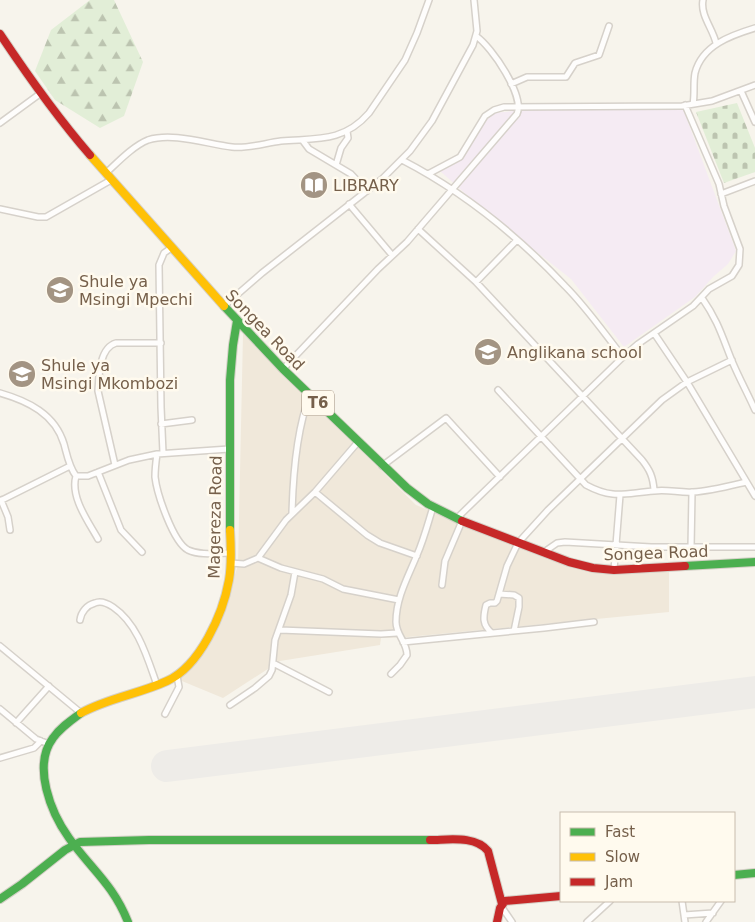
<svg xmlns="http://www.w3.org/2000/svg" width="755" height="922" font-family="'DejaVu Sans',sans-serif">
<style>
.residential{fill:#f0e8da}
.education{fill:#f5ebf3}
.forest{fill:url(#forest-firs)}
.cemetery{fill:url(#cemetery-stones)}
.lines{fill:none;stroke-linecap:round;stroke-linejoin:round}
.runway{stroke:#eeece8;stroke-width:32}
.street-casing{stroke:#d6d1ca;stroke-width:8}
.fast-casing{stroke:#d5d0c7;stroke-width:10}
.slow-casing{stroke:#d5d0c7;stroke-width:10}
.jam-casing{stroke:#d5d0c7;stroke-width:10}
.street{stroke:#fefdfc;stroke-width:5}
.fast{stroke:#4caf50;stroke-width:8}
.slow{stroke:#ffc107;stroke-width:8}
.jam{stroke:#c62828;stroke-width:8}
.labels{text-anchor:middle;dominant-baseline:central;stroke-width:5;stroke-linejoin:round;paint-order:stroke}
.shield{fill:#fffaee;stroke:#9f8e7c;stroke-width:1}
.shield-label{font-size:15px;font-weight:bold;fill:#76604b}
.poi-label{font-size:16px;fill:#76604b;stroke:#fffaee;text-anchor:start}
.street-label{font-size:16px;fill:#76604b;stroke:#fffaee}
</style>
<defs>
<pattern id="forest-firs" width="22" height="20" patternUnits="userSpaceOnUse" patternTransform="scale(1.25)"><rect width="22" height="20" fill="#e2eed7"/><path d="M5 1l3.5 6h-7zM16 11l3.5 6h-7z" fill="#bcc4b0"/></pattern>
<pattern id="cemetery-stones" width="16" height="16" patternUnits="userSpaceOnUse" patternTransform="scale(1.25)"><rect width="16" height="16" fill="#e2eed7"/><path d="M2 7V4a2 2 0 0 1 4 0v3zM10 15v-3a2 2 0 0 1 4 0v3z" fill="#bcc4b0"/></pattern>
</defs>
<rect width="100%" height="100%" fill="#f7f4ec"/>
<path class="residential" d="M243 334 416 505 549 560 604 574 669 570V612L408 637 381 638 380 645 280 661 223 698 177 679 218 629 238 565Z"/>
<path class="education" d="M682 106 736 251 728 264 713 277 695 297 624 347 571 279 486 212 440 171 466 147 492 113 526 110Z"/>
<path class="forest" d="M90 0H114L143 62 124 116 100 128 55 100 35 71 51 30Z"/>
<path class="cemetery" d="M737 103 755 148V172L724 183 696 112Z"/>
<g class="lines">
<path class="runway" d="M167 766 755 692"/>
<defs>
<path id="street" d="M703 0C700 15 713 29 716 43
M511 84 527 77H566L575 63 599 55 609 26
M741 91 755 122
M693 104C695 94 693 83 695 73 702 45 732 35 755 28
M0 123 41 93
M303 141 309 149 351 174 367 191
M402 160C464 192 517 235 565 286 587 308 604 333 623 357
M336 165 341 148 348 138 347 131
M106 173C118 162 133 146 148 140 173 132 207 144 232 147 248 149 265 143 281 141 315 138 343 143 369 113L405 60 417 33 429 0
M428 174 460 157 485 116 494 110 504 107 682 106 712 101 755 85
M721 194 755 181
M349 204 392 255
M0 209 38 217H46L111 180
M418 229 476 282 642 460C650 470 653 477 654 490
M476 282 517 240
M702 298C718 321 722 336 732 361 739 378 748 394 755 410
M224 306 262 273 382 179 410 151 432 121 473 45 477 31 474 0
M654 333 687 382 755 496
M283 369 378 269 407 242 517 114C525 96 492 47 476 36
M498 390 586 485C614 500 625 493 654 491 667 489 680 493 693 492 710 491 729 486 746 482
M0 393C28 401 55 414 64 444 67 455 69 467 76 476H88L129 460 157 454 229 449
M161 424 192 420
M163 453 161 407 159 265 164 253 171 248
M157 454C156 461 155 469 155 477 157 494 173 542 188 550 201 556 217 553 231 553
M115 465 98 391C99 376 99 348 116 343H161
M382 466 446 418 500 477
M98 472 121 530 142 552
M76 476C70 497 88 521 98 539
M315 492 367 535 380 543 417 556
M1 500 8 517 10 530
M0 501 70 466
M292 513C293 476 296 430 310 395
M457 518 623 357 638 344 693 306 709 289 732 276 739 265 740 249 724 206 719 184 685 105
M691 548 692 492
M544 552 557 543 565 542 651 547H755
M258 558 281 568 323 579 343 589 399 600
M231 563 244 564 258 558 286 520 315 492 358 442
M614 570 620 495
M442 585 445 561 462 521
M499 594 514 595 519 598V607L514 631
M80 620C81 612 87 605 95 603 101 600 107 603 113 607 138 624 147 657 157 685
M280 630 381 634 397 633
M492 633C482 625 483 617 486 605L490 603H495L497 601 507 566 518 543 548 510 662 400 687 382 732 360
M403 642 544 628 594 622
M0 646 81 713
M273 663 329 692
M391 674 400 665 407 655C407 642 396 635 396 622 396 598 408 577 417 555 424 539 428 523 433 507
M230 705 255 688 269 676 272 670 275 640 291 595 295 572
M0 709 36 739 49 744
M165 714 179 687 177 676
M16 723 49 686
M0 758 34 748 41 741
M682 901 685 922
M501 906 512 922
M684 915 713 913
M587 922 610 901
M706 922 721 901"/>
<path id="fast" d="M224 306 283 369 407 488 428 504 462 521
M230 530V380L233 345 237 321
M685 566 755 562
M81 713C70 721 60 728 53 738 32 766 51 813 69 838 91 869 113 884 128 922
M734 875 755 873
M0 899 22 884 65 850 80 842 149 840H430"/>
<path id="slow" d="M90 155 224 306
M81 713C108 698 139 694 167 681 200 666 223 614 229 580 232 564 231 547 230 530"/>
<path id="jam" d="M0 34C28 76 57 117 90 155
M462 521 569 562 593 568 614 570 685 566
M430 840C448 840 475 835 488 851L502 904
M497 922 500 908 505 901 561 896"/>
</defs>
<use href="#street" class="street-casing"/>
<use href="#fast" class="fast-casing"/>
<use href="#slow" class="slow-casing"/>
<use href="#jam" class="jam-casing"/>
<use href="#street" class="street"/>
<use href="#fast" class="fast"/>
<use href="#slow" class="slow"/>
<use href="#jam" class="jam"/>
</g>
<defs>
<symbol id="library-disc" viewBox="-11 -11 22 22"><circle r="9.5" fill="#a39483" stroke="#fffaee"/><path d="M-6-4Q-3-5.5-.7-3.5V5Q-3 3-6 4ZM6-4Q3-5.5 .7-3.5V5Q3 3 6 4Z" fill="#fff"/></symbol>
<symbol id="school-disc" viewBox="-11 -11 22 22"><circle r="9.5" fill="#a39483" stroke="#fffaee"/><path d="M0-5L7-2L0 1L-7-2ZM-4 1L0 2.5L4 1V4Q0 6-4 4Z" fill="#fff"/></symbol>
</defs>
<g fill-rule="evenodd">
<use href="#library-disc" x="298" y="169" width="32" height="32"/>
<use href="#school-disc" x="44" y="274" width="32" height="32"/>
<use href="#school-disc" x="472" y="336" width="32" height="32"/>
<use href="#school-disc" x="6" y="358" width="32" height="32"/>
</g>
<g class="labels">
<rect class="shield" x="302" y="390.5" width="32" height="25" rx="4"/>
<g class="shield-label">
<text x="318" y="403">T6</text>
</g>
<g class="poi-label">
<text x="333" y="185">LIBRARY</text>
<text x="79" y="281">Shule ya<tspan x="79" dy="18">Msingi Mpechi</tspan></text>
<text x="507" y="352">Anglikana school</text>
<text x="41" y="365">Shule ya<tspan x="41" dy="18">Msingi Mkombozi</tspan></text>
</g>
<g class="street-label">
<text transform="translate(265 330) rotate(46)">Songea Road</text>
<text transform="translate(215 517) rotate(-89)">Magereza Road</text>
<text transform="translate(656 553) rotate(-2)">Songea Road</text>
</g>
</g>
<rect x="560" y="812" width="175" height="90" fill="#fffaee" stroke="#c8bcad"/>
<rect x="570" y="828" width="25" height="8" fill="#4caf50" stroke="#c8bcad"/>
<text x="605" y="837" font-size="15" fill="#76604b">Fast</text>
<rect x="570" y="853" width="25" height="8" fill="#ffc107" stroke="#c8bcad"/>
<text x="605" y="862" font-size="15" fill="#76604b">Slow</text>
<rect x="570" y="878" width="25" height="8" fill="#c62828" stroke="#c8bcad"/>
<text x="605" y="887" font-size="15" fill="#76604b">Jam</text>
</svg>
